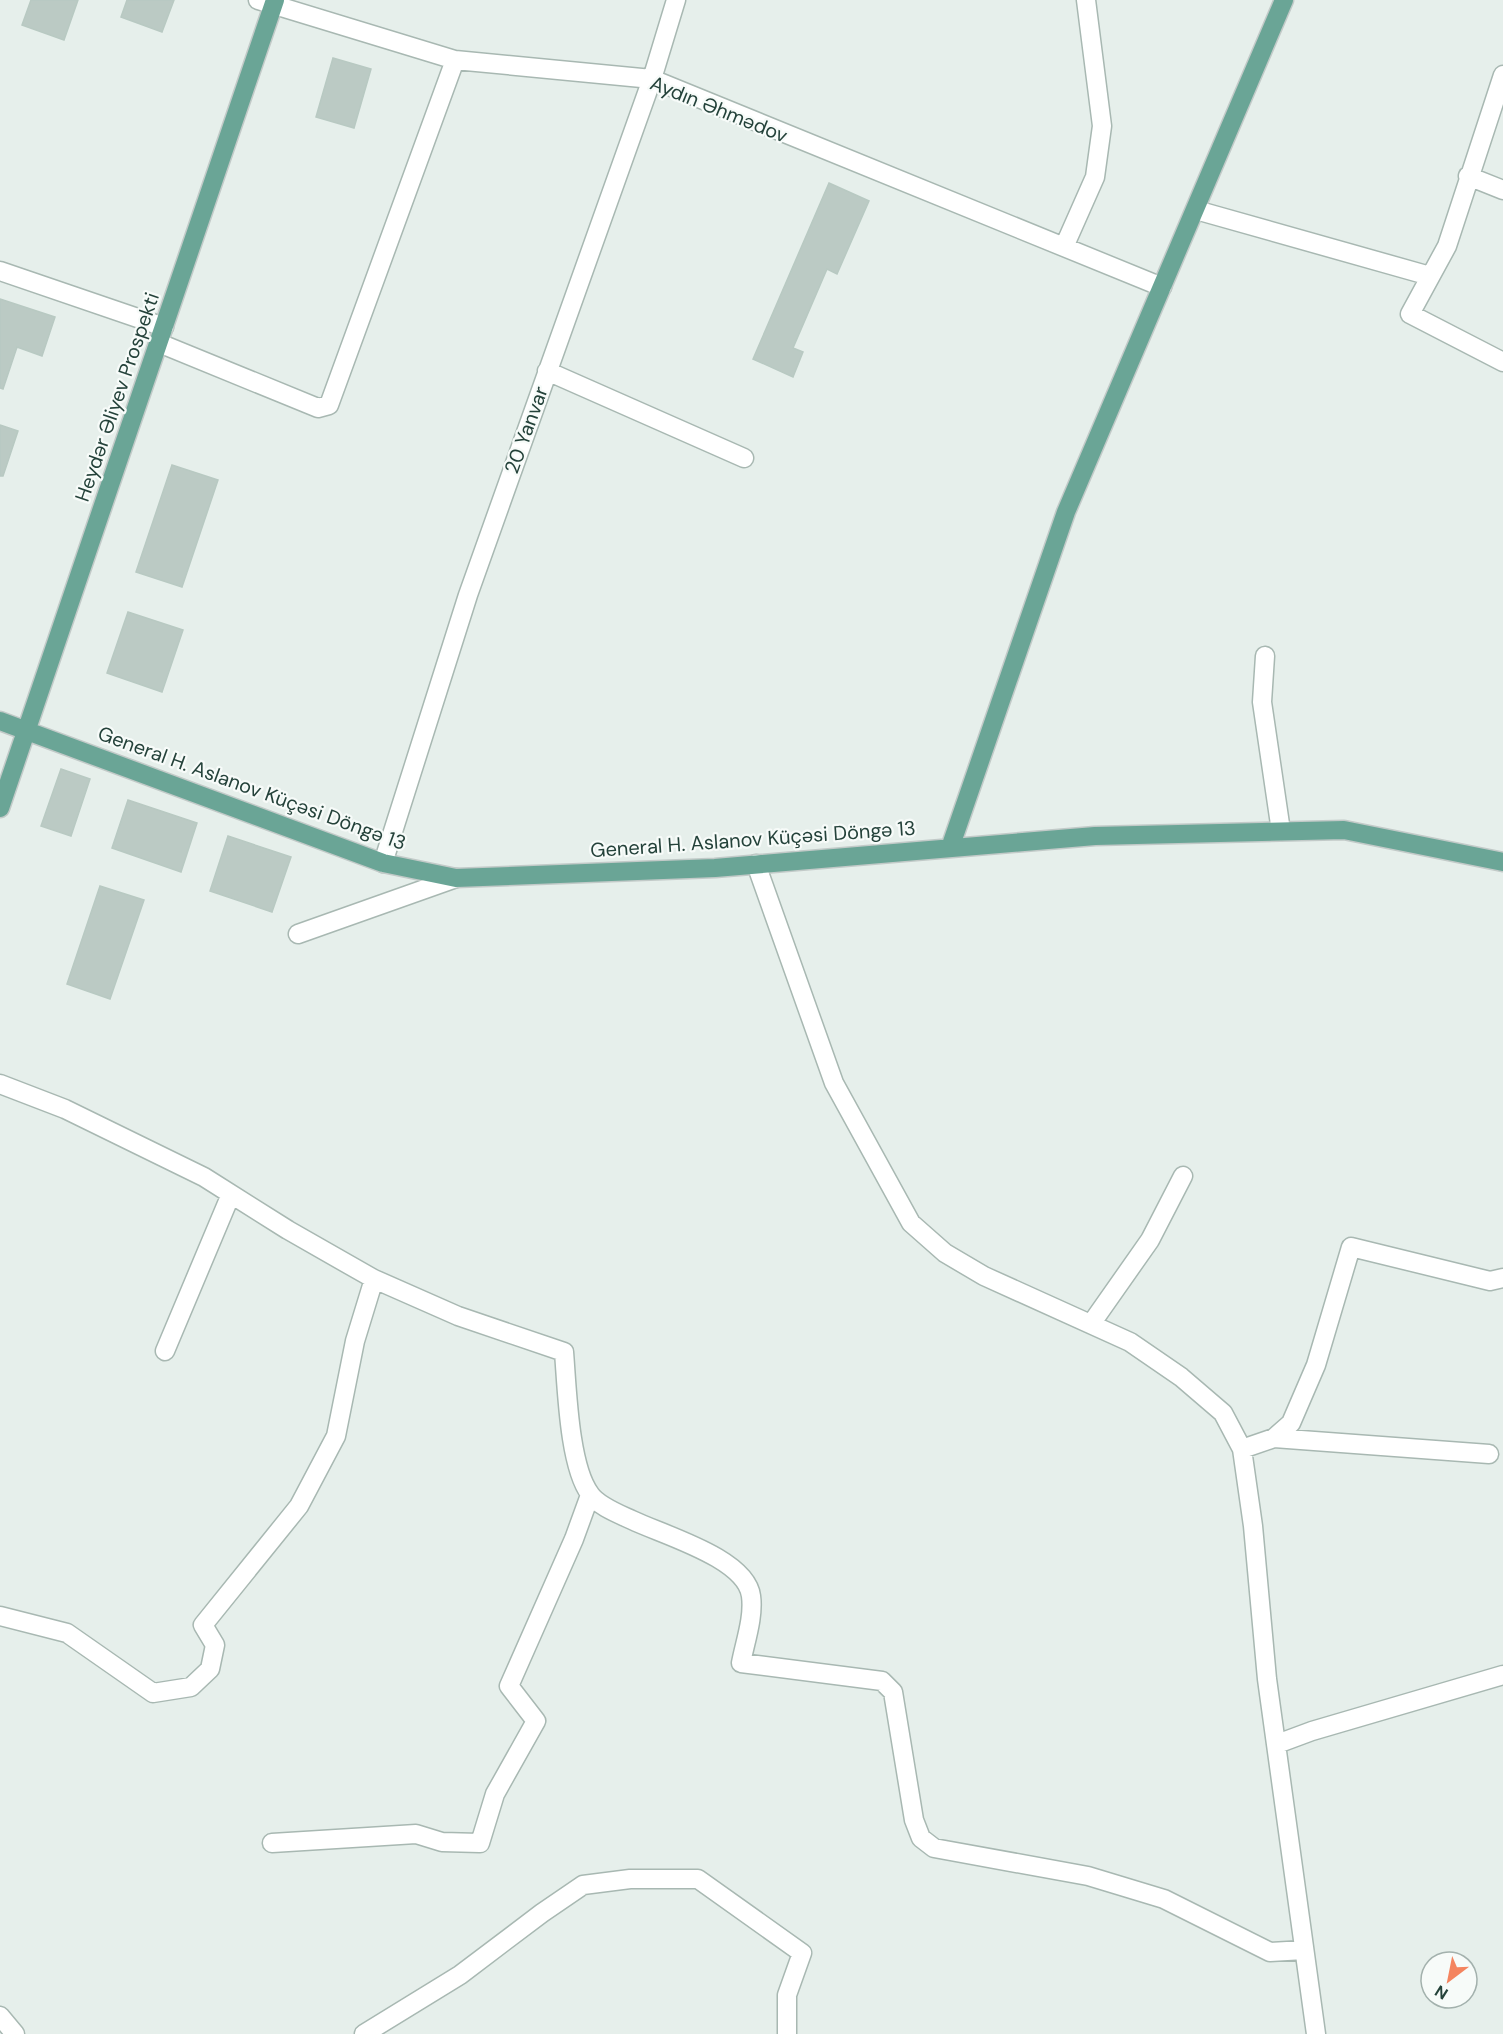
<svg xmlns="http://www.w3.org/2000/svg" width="1503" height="2034" font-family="'DM Sans',sans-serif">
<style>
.building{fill:#bbcac4;stroke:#b8c9c2;stroke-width:1.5}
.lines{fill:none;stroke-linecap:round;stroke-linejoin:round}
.minor-casing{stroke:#a8b8b2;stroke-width:21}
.major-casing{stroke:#c2cac8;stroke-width:21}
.minor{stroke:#fff;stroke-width:18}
.major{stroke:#6aa596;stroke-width:18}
.labels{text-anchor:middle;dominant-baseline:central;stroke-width:4.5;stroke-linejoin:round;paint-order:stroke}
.street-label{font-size:20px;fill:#24423a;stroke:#f7fbf9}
</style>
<rect width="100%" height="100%" fill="#e6efeb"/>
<path class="building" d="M31 0H78L64 40 22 25Z
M127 0H174L162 32 121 17Z
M333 58 371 69 354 128 316 117Z
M829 183 869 201 837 274 827 269 793 348 803 352 793 377 753 359Z
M0 299 55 317 42 356 17 347 3 389 0 388Z
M0 425 18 431 3 476H0Z
M172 465 218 480 182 587 136 572Z
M128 612 183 630 162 692 107 673Z
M61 769 90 779 71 836 41 826Z
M128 800 197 823 181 872 112 848Z
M228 836 291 857 272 912 210 891Z
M100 886 144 900 110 999 67 984Z"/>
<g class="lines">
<defs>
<path id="minor" d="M258 0 455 60 652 79 1162 287
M1503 75 1447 246 1410 314 1503 362
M1468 176 1503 190
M1196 210 1430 276
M1064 247 1095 177 1102 126 1086 0
M0 271 164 327
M159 343 318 408 329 405 455 60
M547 371 744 458
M1265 656 1262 702 1281 831
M383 863 468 595 652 79 676 0
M756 864 834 1083 911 1223 945 1253 984 1276 1130 1342 1181 1377 1223 1413 1242 1449 1253 1526 1267 1679 1316 2034
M298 934 456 878
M0 1084 65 1109 204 1177 288 1230 374 1279 458 1316 564 1352C567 1388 569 1466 590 1494 598 1506 619 1514 632 1520 663 1535 746 1558 751 1596 754 1617 745 1642 741 1663L882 1681 893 1692 914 1820 921 1838 934 1848 1088 1876 1164 1899 1270 1952 1304 1950
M1091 1324 1150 1240 1183 1176
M165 1351 231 1194
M1274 1438 1489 1454
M1242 1449 1274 1438 1291 1423 1316 1365 1351 1247 1490 1281 1503 1278
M0 1616 67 1633 153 1693 191 1687 210 1669 215 1645 203 1625 299 1506 336 1436 355 1341 374 1279
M1277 1744 1312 1731 1503 1675
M272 1843 416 1834 442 1842 480 1843 495 1794 536 1721 509 1686 574 1539 590 1495
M0 2016 15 2034
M364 2034 460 1975 542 1913 583 1885 630 1879H698L802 1953 787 1995V2034"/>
<path id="major" d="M0 721 383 863 456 878 715 868 1095 836 1344 830 1503 862
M0 808 275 0
M950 848 1066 512 1284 0"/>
</defs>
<use href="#minor" class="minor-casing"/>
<use href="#major" class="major-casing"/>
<use href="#minor" class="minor"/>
<use href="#major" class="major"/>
</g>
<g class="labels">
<g class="street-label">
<text transform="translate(719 109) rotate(22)">Aydın Əhmədov</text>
<text transform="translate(117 397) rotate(-71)">Heydər Əliyev Prospekti</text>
<text transform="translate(526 430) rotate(-70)">20 Yanvar</text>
<text transform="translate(252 788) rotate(20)">General H. Aslanov Küçəsi Döngə 13</text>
<text transform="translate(753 839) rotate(-4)">General H. Aslanov Küçəsi Döngə 13</text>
</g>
</g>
<g transform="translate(1449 1980) rotate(212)"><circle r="28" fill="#f7fbf9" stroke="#a3b1ad" stroke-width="1.5"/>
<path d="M0-4.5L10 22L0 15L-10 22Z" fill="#f4845f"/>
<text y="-9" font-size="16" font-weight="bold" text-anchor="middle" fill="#24423a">N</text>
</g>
</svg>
